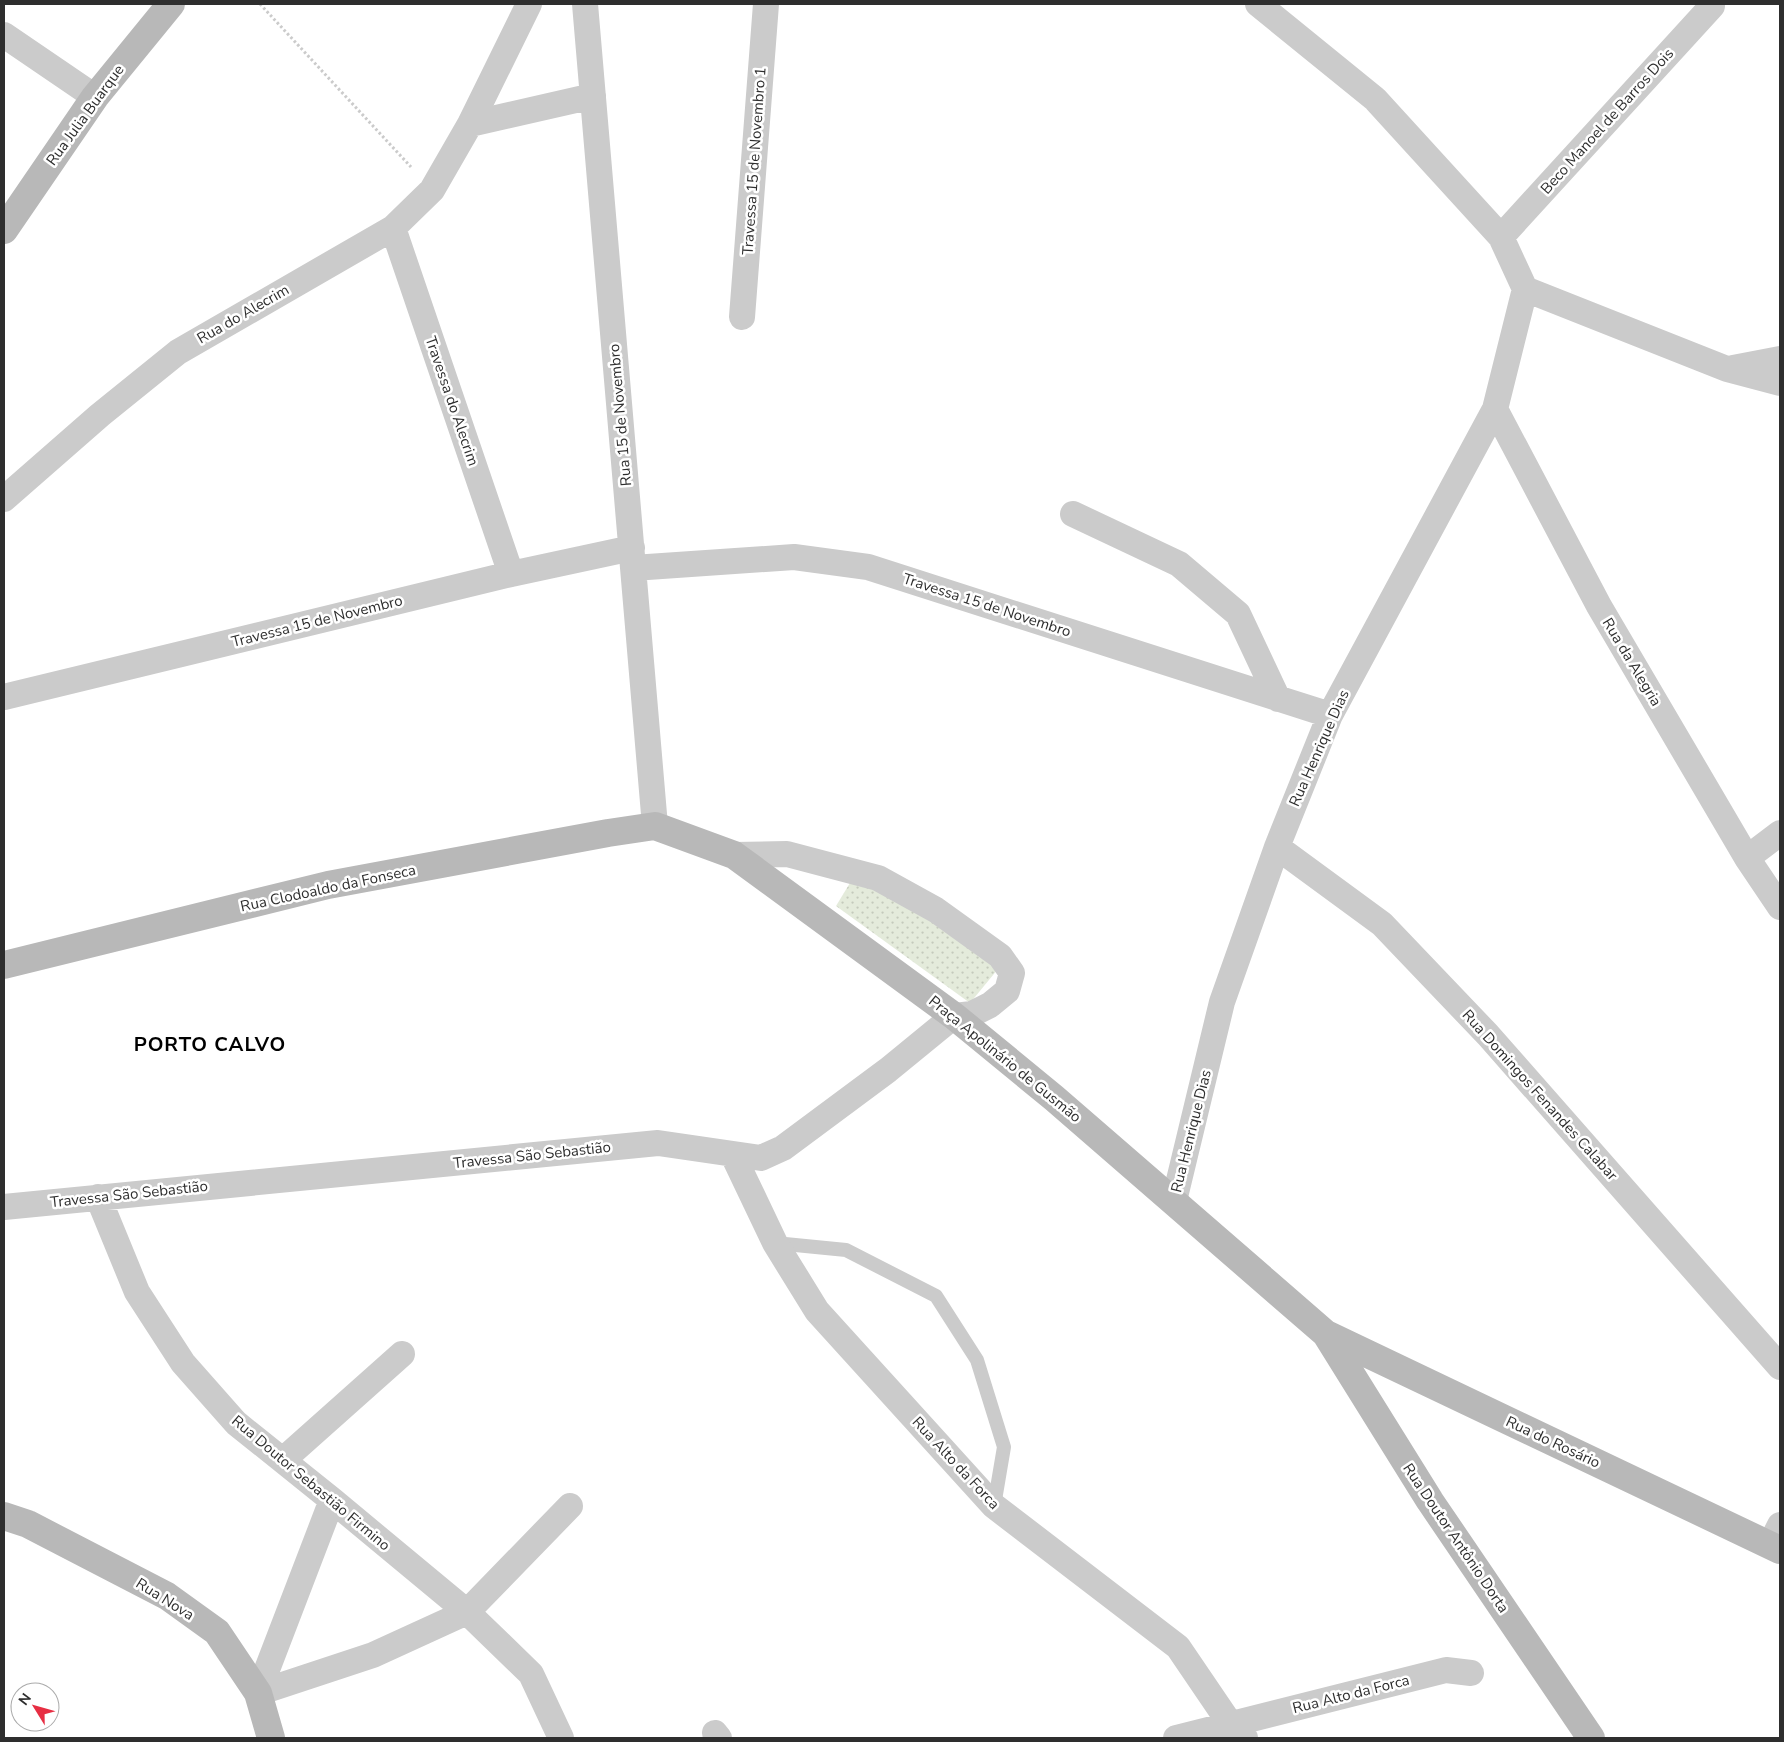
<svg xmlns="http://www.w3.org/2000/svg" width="1784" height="1742" font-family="'Nunito Sans',sans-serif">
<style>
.park{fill:url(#park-dots)}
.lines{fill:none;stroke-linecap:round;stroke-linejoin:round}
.path{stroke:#cbcbcb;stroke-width:3;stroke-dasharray:2.5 2.5;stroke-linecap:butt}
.lane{stroke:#cbcbcb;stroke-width:14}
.street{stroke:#cbcbcb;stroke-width:26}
.secondary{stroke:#b8b8b8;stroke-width:28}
.labels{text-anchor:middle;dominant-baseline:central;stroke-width:5;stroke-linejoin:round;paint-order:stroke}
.street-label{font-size:15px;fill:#2e2e2e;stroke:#fff}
.district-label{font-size:20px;font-weight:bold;letter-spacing:1px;fill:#000;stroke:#fff}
</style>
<defs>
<pattern id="park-dots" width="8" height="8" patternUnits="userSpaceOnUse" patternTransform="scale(1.25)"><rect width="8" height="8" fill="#e4ebdb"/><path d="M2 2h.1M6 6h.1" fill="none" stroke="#c4cabc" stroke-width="1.8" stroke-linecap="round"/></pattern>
</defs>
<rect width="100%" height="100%" fill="#fff"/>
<path class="park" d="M853 878 911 907 998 969 970 1003 836 906Z"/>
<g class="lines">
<path class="path" d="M260 4 411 167"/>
<path class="lane" d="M775 1243 846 1250 936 1296 977 1360 1004 1447 994 1506"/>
<path class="street" d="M585 4 655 826
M1258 4 1375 99 1501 237 1525 289 1727 369 1780 383
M4 35 95 97
M470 124 593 96
M393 228 511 574
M1501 237 1712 6
M742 317 766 4
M1733 368 1780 359
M1495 409 1599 606 1747 858 1780 907
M4 499 100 415 178 352 393 228 432 190 470 124 529 4
M1073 514 1179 564 1238 614 1278 699
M633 568 794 557 868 567 1330 715
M4 697 511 574 632 548
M1277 847 1382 924 1488 1035 1780 1367
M1747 858 1780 833
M733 1155 775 1243 817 1311 994 1506 1178 1647 1231 1725 1245 1738
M98 1197 137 1292 183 1363 236 1423 332 1500 467 1612 531 1674 561 1738
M1174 1201 1222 1002 1277 847 1330 715 1495 409 1525 289
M4 1207 658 1143 761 1158 783 1148 888 1070 954 1016 972 1014 990 1005 1007 991 1012 973 1000 956 936 910 878 878 787 854 734 855
M283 1460 402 1354
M1770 1545 1780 1525
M258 1693 373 1655 467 1612 570 1506
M258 1693 332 1500
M715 1733 719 1738
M1176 1738 1446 1670 1471 1673"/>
<path class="secondary" d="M4 230 95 97 171 4
M4 965 328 885 608 833 655 826 734 855 954 1016 1054 1098 1326 1334 1780 1550
M1326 1334 1430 1501 1591 1738
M4 1516 28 1524 167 1596 217 1632 258 1693 271 1738"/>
</g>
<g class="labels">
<g class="street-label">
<text transform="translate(85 115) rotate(-54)">Rua Julia Buarque</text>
<text transform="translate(1607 121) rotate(-48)">Beco Manoel de Barros Dois</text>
<text transform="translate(754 161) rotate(-86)">Travessa 15 de Novembro 1</text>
<text transform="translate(243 314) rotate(-30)">Rua do Alecrim</text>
<text transform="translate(452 401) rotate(71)">Travessa do Alecrim</text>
<text transform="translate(620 415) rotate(-95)">Rua 15 de Novembro</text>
<text transform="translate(987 605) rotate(18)">Travessa 15 de Novembro</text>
<text transform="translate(317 621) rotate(-14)">Travessa 15 de Novembro</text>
<text transform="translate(1632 662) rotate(59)">Rua da Alegria</text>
<text transform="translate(1319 748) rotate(-66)">Rua Henrique Dias</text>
<text transform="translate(328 888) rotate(-12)">Rua Clodoaldo da Fonseca</text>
<text transform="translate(1005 1059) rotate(39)">Praça Apolinário de Gusmão</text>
<text transform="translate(1540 1095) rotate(48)">Rua Domingos Fenandes Calabar</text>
<text transform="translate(1191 1131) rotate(-76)">Rua Henrique Dias</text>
<text transform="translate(532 1155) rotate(-6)">Travessa São Sebastião</text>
<text transform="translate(129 1194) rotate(-6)">Travessa São Sebastião</text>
<text transform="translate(1553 1442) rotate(25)">Rua do Rosário</text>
<text transform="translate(956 1463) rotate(47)">Rua Alto da Forca</text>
<text transform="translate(311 1483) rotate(40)">Rua Doutor Sebastião Firmino</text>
<text transform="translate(1456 1538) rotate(56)">Rua Doutor Antônio Dorta</text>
<text transform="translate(165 1599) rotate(32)">Rua Nova</text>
<text transform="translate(1351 1694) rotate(-14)">Rua Alto da Forca</text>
</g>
<g class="district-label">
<text x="210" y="1044">PORTO CALVO</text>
</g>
</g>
<rect width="1784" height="1742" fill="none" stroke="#2e2e2e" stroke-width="10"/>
<g transform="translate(35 1707) rotate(307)"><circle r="24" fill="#ffffff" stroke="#ababab"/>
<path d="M0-4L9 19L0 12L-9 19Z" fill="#e72e43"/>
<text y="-8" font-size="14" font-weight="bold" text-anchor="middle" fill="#2e2e2e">N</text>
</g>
</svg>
